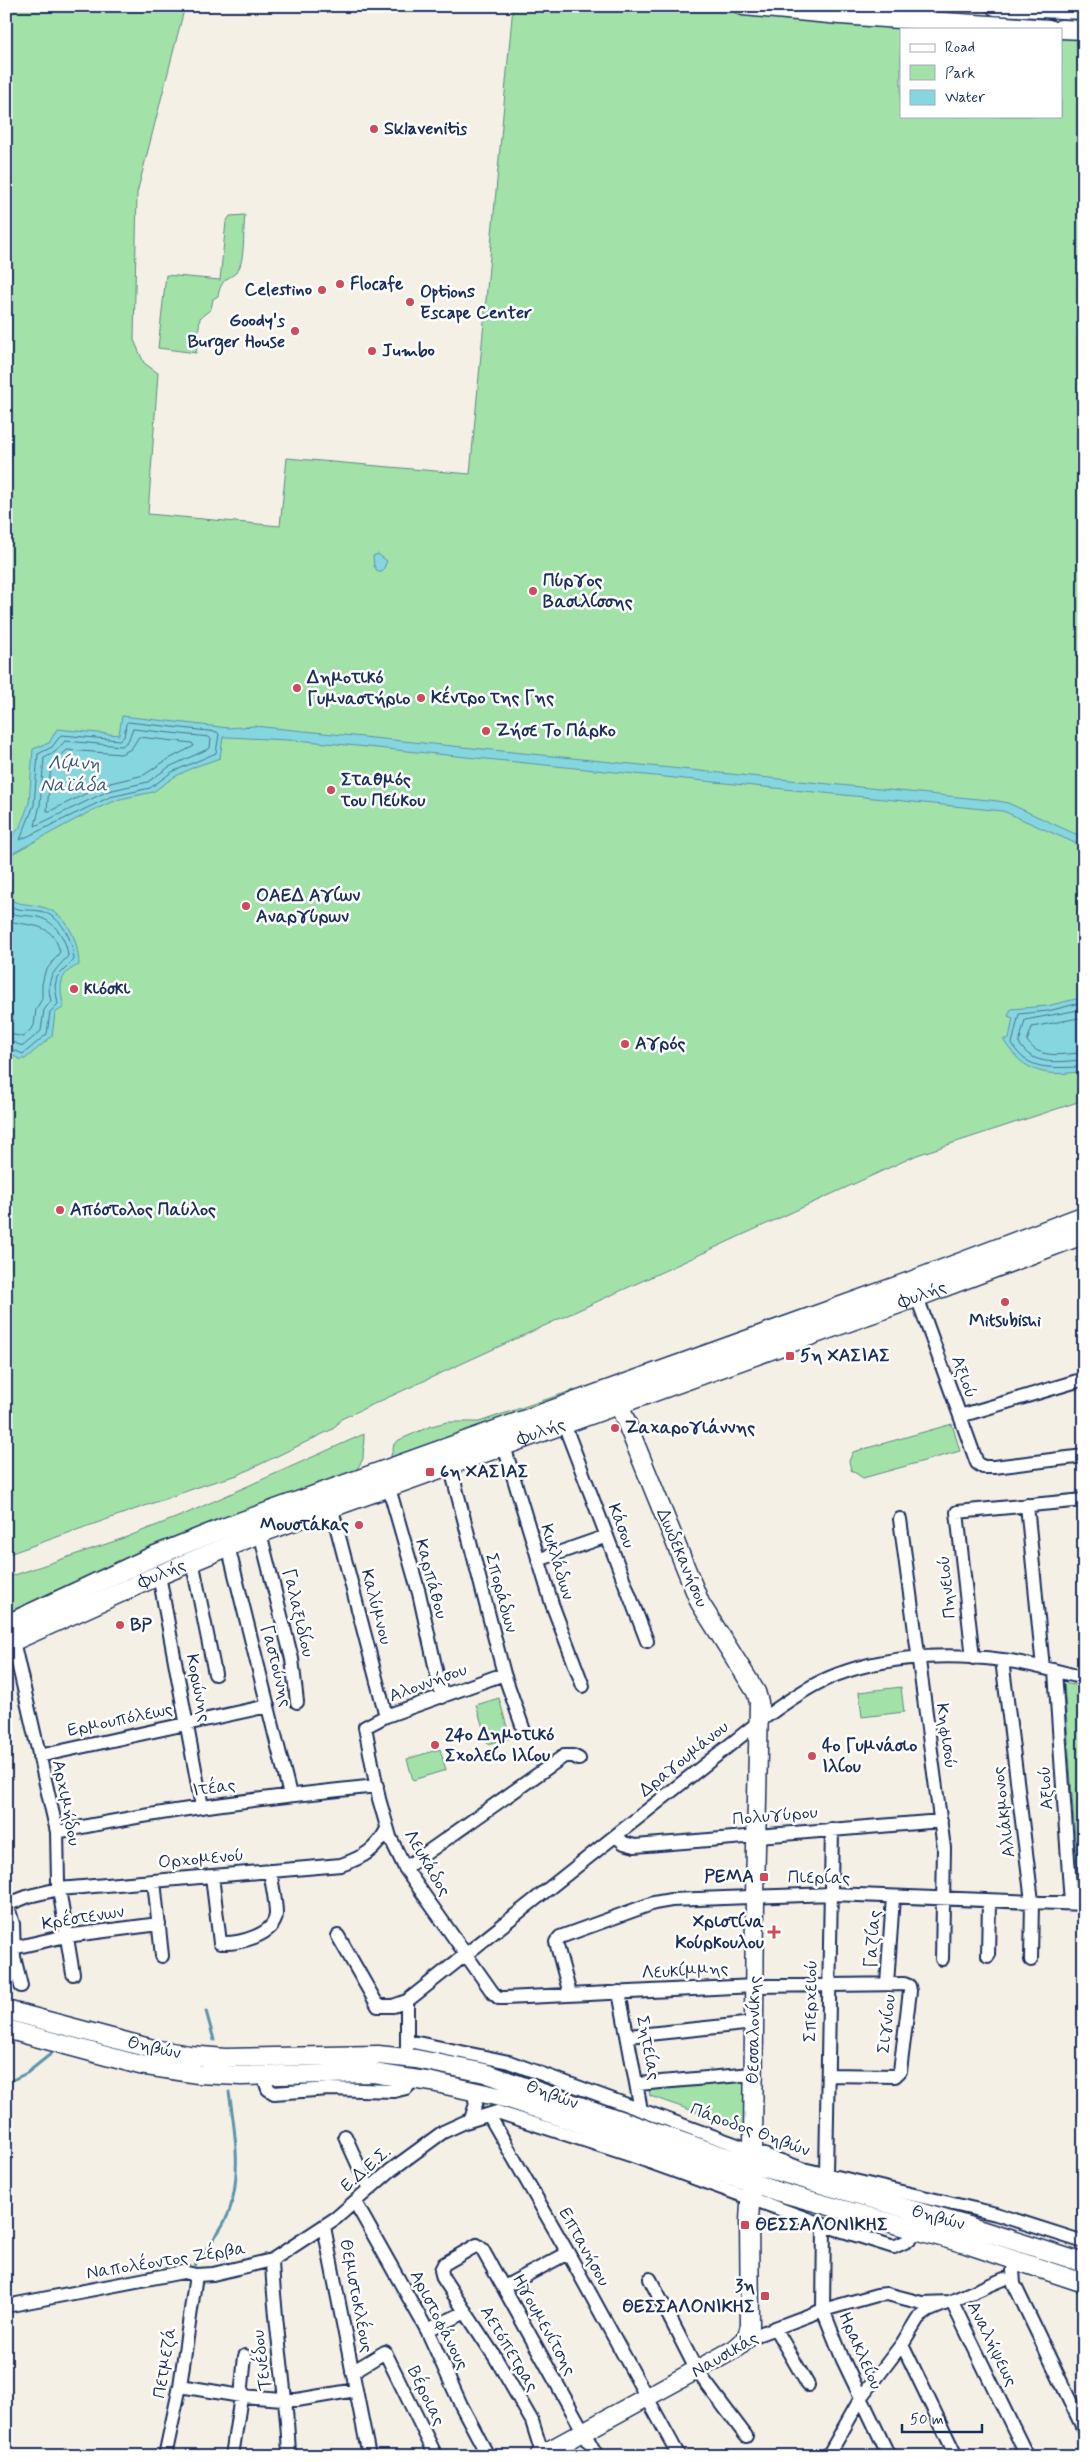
<svg xmlns="http://www.w3.org/2000/svg" width="1090" height="2462" font-family="Mynerve,sans-serif">
<style>
.green{fill:#a2e1a8;stroke:#5e8883}
.water{fill:#86d6df;stroke:#5b93ab}
.lines{fill:none;stroke-linecap:round;stroke-linejoin:round}
.shore{stroke:#467292;stroke-width:1}
.stream{stroke:#5b93ab;stroke-width:3}
.street-casing{stroke:#1b2f5e;stroke-width:16}
.secondary-casing{stroke:#1b2f5e;stroke-width:21}
.primary-casing{stroke:#1b2f5e;stroke-width:22}
.street{stroke:#fff;stroke-width:12}
.secondary{stroke:#fff;stroke-width:18}
.primary{stroke:#fff;stroke-width:19}
.poi-dot{fill:#d1495b;stroke:#fff;stroke-width:2}
.labels{text-anchor:middle;dominant-baseline:central;stroke-width:5;stroke-linejoin:round;paint-order:stroke}
.poi-label{font-size:18px;font-weight:bold;fill:#1b2f5e;stroke:#fff;text-anchor:start}
.street-label{font-size:18px;fill:#1b2f5e;stroke:#fff}
.water-label{font-size:19px;font-style:italic;fill:#36597e;stroke:#fff}
</style>
<rect width="100%" height="100%" fill="#f5f0e6"/>
<filter id="ink" filterUnits="userSpaceOnUse"><feTurbulence type="fractalNoise" baseFrequency=".02" numOctaves="2"/><feDisplacementMap in="SourceGraphic" scale="10" xChannelSelector="R" yChannelSelector="G"/><feConvolveMatrix kernelMatrix="1 2 1 2 8 2 1 2 1" color-interpolation-filters="sRGB"/></filter>
<g filter="url(#ink)">
<path class="green" d="M6 6H185L137 193 134 340 144 363 158 373 148 514 280 526 287 458 470 474 513 6H672L932 29H901V116H1061V36L1084 37V1100L917 1155 341 1419 333 1429 238 1475 207 1484 6 1555Z
M245 215C243 231 245 251 240 266 234 281 222 273 218 296L213 299 211 309 200 318 196 353 158 348 166 275 220 280 226 222 230 216Z
M574 1390 579 1393 392 1458 391 1456 394 1444 399 1440 431 1426 447 1422H479Z
M952 1424 960 1451 863 1478 851 1470 849 1461 853 1452Z
M364 1434 363 1459 356 1471 6 1617V1578L124 1538 183 1515Z
M1064 1683 1084 1687V1895H1079Z
M901 1687 904 1712 862 1717 859 1692Z
M499 1698 510 1738 488 1744 476 1705Z
M440 1749 446 1770 413 1780 407 1759Z
M745 2081V2127L742 2128 650 2096 649 2090Z"/>
<path class="water" d="M378 554 387 561 382 572H378L374 566 373 556Z
M122 716 229 728 254 726 998 801 1008 803 1084 838V847L1003 811 307 741 228 737H223L220 758 194 767 174 777 153 792 120 799 93 810 6 857V844L20 827 29 803 33 749 49 743 57 729 119 735Z
M6 897C18 906 29 903 42 907 69 914 78 941 79 965 58 973 59 988 64 1007L55 1013 52 1036 25 1059H19L6 1051Z
M1084 997V1071C1047 1077 1025 1074 1004 1041V1039H1009L1013 1018 1008 1016 1011 1009 1047 1006Z"/>
<g class="lines">
<path class="shore" d="M128 722 217 732 219 734 216 753 172 772 150 788 110 797 20 840 34 805 38 754 52 747 61 735 120 740 124 737 126 724Z
M133 729 209 737 211 739 210 748 169 767 148 782 108 791 35 826 40 805 44 758 55 752 65 741 122 746 128 741Z
M139 737 192 743 194 746 165 761 144 775 106 784 50 811H47L51 765 67 750 121 754 131 749Z
M6 903C15 912 29 909 40 911 62 916 73 940 74 960L57 977 55 986 58 1004 50 1012 47 1034 23 1054 6 1047
M6 912C16 916 27 915 38 917 55 921 67 940 68 956 54 972 45 977 51 1001L44 1010 41 1031 23 1046 6 1040
M6 920C30 928 52 920 60 952L45 972 42 984V999L36 1009 34 1026 23 1037 6 1033
M1084 1002 1048 1011 1019 1014 1012 1044C1028 1073 1055 1067 1084 1067
M1084 1009 1025 1020 1019 1043C1033 1068 1060 1061 1084 1060
M1084 1017 1032 1027 1027 1041C1040 1061 1064 1053 1084 1053"/>
<path class="stream" d="M206 2011 214 2040
M6 2083 27 2073 52 2053
M195 2265C206 2248 222 2231 229 2212 242 2176 235 2129 229 2092"/>
<defs>
<path id="street" d="M917 1297 977 1463 983 1467H994L1084 1456
M960 1416 1084 1379
M564 1424 647 1641
M504 1446 552 1604 583 1686
M450 1465 504 1674 523 1728
M387 1481 419 1593 442 1697
M1027 1505 1043 1668
M331 1506 386 1716
M900 1519 944 1848 942 1959
M260 1533 292 1659 297 1702
M228 1546 290 1795
M192 1560 215 1674
M538 1560 607 1536
M159 1575 202 1807
M13 1641 57 1832 58 1883 73 1974
M973 1658 957 1512 1084 1500
M1002 1660 1032 1901 1031 1960
M1055 1671 1071 1903
M504 1674 386 1716 365 1727 379 1799 390 1837 405 1868 493 1993 499 1998H505L755 1986 904 1984 909 1986 910 1991 900 2071 895 2076 828 2075
M39 1756 268 1706
M57 1832C163 1810 270 1797 377 1786
M616 1836 624 1843 635 1846 941 1821
M405 1868 564 1756H573L579 1759
M212 1876 220 1943C237 1944 275 1936 276 1914 276 1900 272 1885 270 1871
M154 1881 162 1956
M6 1900 13 1924 14 1957 21 1986
M6 1905 29 1896 59 1889 341 1865C364 1857 376 1850 387 1829
M338 1936 378 2006H393L407 2001 760 1721C779 1707 797 1694 818 1683 872 1656 942 1652 1002 1660 1029 1663 1057 1671 1084 1678
M13 1948 66 1936 159 1924
M988 1956 989 1901
M887 1984 893 1897
M619 1992 641 2110
M570 1994 556 1942 560 1937 654 1903 671 1900 832 1894 1084 1904
M407 2001V2048
M629 2036 754 2023
M408 2041 509 2062 803 2169 996 2214 1084 2242
M263 2075 268 2089 274 2093 329 2089 394 2091 406 2088 415 2079
M638 2084 753 2074
M489 2115 568 2253 679 2456
M471 2119 476 2104 473 2090
M345 2136 369 2189
M826 2174 832 1829
M355 2202 427 2330 461 2405 488 2456
M824 2225 823 2310 843 2360 889 2456
M324 2227 369 2456
M272 2260C274 2326 287 2390 289 2456
M1015 2261 1013 2270 1014 2284 1084 2430
M650 2279 697 2371 746 2436
M504 2287 568 2253
M6 2306 183 2272 196 2275 213 2274 272 2260 336 2218 391 2170 443 2132 465 2122 497 2112 633 2156 824 2225 894 2247 907 2241 918 2231
M775 2328 808 2385
M427 2330 466 2312
M746 2339 823 2310 877 2295 887 2294 922 2303 952 2302 1027 2456
M902 2344 956 2456
M352 2372 385 2352 436 2456
M180 2386 241 2396 297 2400 356 2390
M165 2456 180 2386 196 2275
M232 2456 241 2396 245 2356
M543 2456 532 2421 495 2357 443 2278 441 2270 444 2264 477 2245 482 2249 597 2456
M828 2456 861 2398 902 2344 918 2318 928 2311 1004 2279"/>
<path id="secondary" d="M743 6 840 15 1049 29
M995 6 1084 10
M1061 29 1084 30
M6 2010 153 2049 189 2055 225 2058 378 2055 416 2059 485 2073 723 2156 971 2227 1084 2263
M6 2029 140 2065 198 2074 241 2076 373 2073 432 2082 509 2099 776 2191 966 2244 1084 2283
M539 2456 735 2349 746 2339 750 2326 749 2221 753 2152 755 1895 759 1702 756 1692 700 1603 614 1392"/>
<g id="primary">
<path d="M6 1625 154 1556 224 1528 912 1281 1084 1216"/>
<path id="s1" d="M6 1644 159 1575 260 1533 917 1297 1084 1234"/>
</g>
</defs>
<use href="#street" class="street-casing"/>
<use href="#secondary" class="secondary-casing"/>
<use href="#primary" class="primary-casing"/>
<use href="#street" class="street"/>
<use href="#secondary" class="secondary"/>
<use href="#primary" class="primary"/>
</g>
</g>
<g class="poi-dot">
<circle cx="374" cy="129" r="5"/>
<circle cx="340" cy="284" r="5"/>
<circle cx="322" cy="290" r="5"/>
<circle cx="410" cy="302" r="5"/>
<circle cx="295" cy="331" r="5"/>
<circle cx="372" cy="351" r="5"/>
<circle cx="533" cy="591" r="5"/>
<circle cx="297" cy="688" r="5"/>
<circle cx="421" cy="698" r="5"/>
<circle cx="486" cy="731" r="5"/>
<circle cx="331" cy="790" r="5"/>
<circle cx="246" cy="906" r="5"/>
<circle cx="74" cy="989" r="5"/>
<circle cx="625" cy="1044" r="5"/>
<circle cx="60" cy="1210" r="5"/>
<circle cx="1005" cy="1302" r="5"/>
<rect x="785" y="1351" width="10" height="10" rx="2.5"/>
<circle cx="615" cy="1428" r="5"/>
<rect x="425" y="1467" width="10" height="10" rx="2.5"/>
<circle cx="359" cy="1525" r="5"/>
<circle cx="120" cy="1625" r="5"/>
<circle cx="435" cy="1745" r="5"/>
<circle cx="812" cy="1756" r="5"/>
<rect x="759" y="1872" width="10" height="10" rx="2.5"/>
<path d="M771.5 1924.5h5v5h5v5h-5v5h-5v-5h-5v-5h5z"/>
<rect x="740" y="2220" width="10" height="10" rx="2.5"/>
<rect x="760" y="2291" width="10" height="10" rx="2.5"/>
</g>
<g class="labels">
<g class="poi-label">
<text x="384" y="129">Sklavenitis</text>
<text x="350" y="284">Flocafe</text>
<text x="312" y="290" text-anchor="end">Celestino</text>
<text x="420" y="292">Options<tspan x="420" dy="21">Escape Center</tspan></text>
<text x="285" y="321" text-anchor="end">Goody's<tspan x="285" dy="21">Burger House</tspan></text>
<text x="382" y="351">Jumbo</text>
<text x="543" y="581">Πύργος<tspan x="543" dy="21">Βασιλίσσης</tspan></text>
<text x="307" y="678">Δημοτικό<tspan x="307" dy="21">Γυμναστήριο</tspan></text>
<text x="431" y="698">Κέντρο της Γης</text>
<text x="496" y="731">Ζήσε Το Πάρκο</text>
<text x="341" y="780">Σταθμός<tspan x="341" dy="21">του Πεύκου</tspan></text>
<text x="256" y="896">ΟΑΕΔ Αγίων<tspan x="256" dy="21">Αναργύρων</tspan></text>
<text x="84" y="989">κιόσκι</text>
<text x="635" y="1044">Αγρός</text>
<text x="70" y="1210">Απόστολος Παύλος</text>
<text x="1005" y="1321" text-anchor="middle">Mitsubishi</text>
<text x="800" y="1356">5η ΧΑΣΙΑΣ</text>
<text x="625" y="1428">Ζαχαρογιάννης</text>
<text x="440" y="1472">6η ΧΑΣΙΑΣ</text>
<text x="349" y="1525" text-anchor="end">Μουστάκας</text>
<text x="130" y="1625">BP</text>
<text x="445" y="1735">24ο Δημοτικό<tspan x="445" dy="21">Σχολείο Ιλίου</tspan></text>
<text x="822" y="1746">4ο Γυμνάσιο<tspan x="822" dy="21">Ιλίου</tspan></text>
<text x="754" y="1877" text-anchor="end">ΡΕΜΑ</text>
<text x="764" y="1922" text-anchor="end">Χριστίνα<tspan x="764" dy="21">Κούρκουλου</tspan></text>
<text x="755" y="2225">ΘΕΣΣΑΛΟΝΙΚΗΣ</text>
<text x="755" y="2286" text-anchor="end">3η<tspan x="755" dy="21">ΘΕΣΣΑΛΟΝΙΚΗΣ</tspan></text>
</g>
<g class="street-label">
<text stroke="none"><textPath href="#s1" startOffset="981">Φυλής</textPath></text>
<text transform="translate(964 1377) rotate(70)">Αξιού</text>
<text stroke="none"><textPath href="#s1" startOffset="576">Φυλής</textPath></text>
<text transform="translate(621 1526) rotate(69)">Κάσου</text>
<text transform="translate(682 1558) rotate(67)">Δωδεκανήσου</text>
<text transform="translate(557 1562) rotate(73)">Κυκλάδων</text>
<text stroke="none"><textPath href="#s1" startOffset="171">Φυλής</textPath></text>
<text transform="translate(431 1579) rotate(75)">Καρπάθου</text>
<text transform="translate(947 1587) rotate(-96)">Πηνειού</text>
<text transform="translate(501 1593) rotate(75)">Σποράδων</text>
<text transform="translate(376 1607) rotate(75)">Καλύμνου</text>
<text transform="translate(298 1613) rotate(77)">Γαλαξιδίου</text>
<text transform="translate(276 1666) rotate(76)">Γαστούνης</text>
<text transform="translate(428 1683) rotate(-20)">Αλοννήσου</text>
<text transform="translate(198 1688) rotate(79)">Κορώνης</text>
<text transform="translate(120 1720) rotate(-12)">Ερμουπόλεως</text>
<text transform="translate(946 1736) rotate(82)">Κηφισού</text>
<text transform="translate(684 1759) rotate(-39)">Δραγουμάνου</text>
<text transform="translate(214 1788) rotate(-8)">Ιτέας</text>
<text transform="translate(1046 1788) rotate(-94)">Αξιού</text>
<text transform="translate(66 1803) rotate(79)">Αρχιμήδου</text>
<text transform="translate(1004 1812) rotate(-97)">Αλιάκμονος</text>
<text transform="translate(775 1816) rotate(-5)">Πολυγύρου</text>
<text transform="translate(201 1859) rotate(-5)">Ορχομενού</text>
<text transform="translate(427 1863) rotate(59)">Λευκάδος</text>
<text x="819" y="1878">Πιερίας</text>
<text transform="translate(83 1918) rotate(-9)">Κρέστενων</text>
<text transform="translate(873 1939) rotate(-86)">Γαζίας</text>
<text transform="translate(685 1971) rotate(-3)">Λευκίμμης</text>
<text transform="translate(811 2001) rotate(-89)">Σπερχειού</text>
<text transform="translate(887 2024) rotate(-84)">Σιγνίου</text>
<text transform="translate(754 2030) rotate(-89)">Θεσσαλονίκης</text>
<text transform="translate(154 2048) rotate(12)">Θηβών</text>
<text transform="translate(648 2048) rotate(79)">Σητείας</text>
<text transform="translate(552 2095) rotate(20)">Θηβών</text>
<text transform="translate(750 2130) rotate(20)">Πάροδος Θηβών</text>
<text transform="translate(366 2169) rotate(-41)">Ε.Δ.Ε.Σ.</text>
<text transform="translate(938 2218) rotate(15)">Θηβών</text>
<text transform="translate(584 2247) rotate(61)">Επτανήσου</text>
<text transform="translate(166 2261) rotate(-9)">Ναπολέοντος Ζέρβα</text>
<text transform="translate(356 2296) rotate(79)">Θεμιστοκλέους</text>
<text transform="translate(439 2320) rotate(63)">Αριστοφάνους</text>
<text transform="translate(544 2325) rotate(61)">Ηγουμενίτσης</text>
<text transform="translate(992 2344) rotate(64)">Αναλήψεως</text>
<text transform="translate(509 2349) rotate(59)">Αετόπετρας</text>
<text transform="translate(860 2351) rotate(66)">Ηρακλείου</text>
<text transform="translate(725 2355) rotate(-30)">Ναυσικάς</text>
<text transform="translate(262 2360) rotate(-97)">Τενέδου</text>
<text transform="translate(165 2363) rotate(-81)">Πετμεζά</text>
<text transform="translate(426 2396) rotate(64)">Βέροιας</text>
</g>
<g class="water-label">
<text x="74" y="763">Λίμνη<tspan x="74" dy="22">Ναϊάδα</tspan></text>
</g>
</g>
<rect width="1090" height="2462" fill="none" stroke="#fff" stroke-width="25"/>
<rect x="12" y="12" width="1065" height="2437" fill="none" stroke="#1b2f5e" stroke-width="2" filter="url(#ink)"/>
<rect x="900" y="28" width="162" height="90" fill="#ffffff" stroke="#a4acbf"/>
<rect x="910" y="44" width="25" height="8" fill="#ffffff" stroke="#a4acbf"/>
<text x="945" y="52" font-size="15" fill="#1b2f5e">Road</text>
<rect x="910" y="65" width="25" height="15" fill="#a2e1a8" stroke="#a4acbf"/>
<text x="945" y="78" font-size="15" fill="#1b2f5e">Park</text>
<rect x="910" y="90" width="25" height="15" fill="#86d6df" stroke="#a4acbf"/>
<text x="945" y="102" font-size="15" fill="#1b2f5e">Water</text>
<path d="M902 2424v8h80v-8" fill="none" stroke="#1b2f5e" stroke-width="2.5"/>
<text x="910" y="2424" font-size="15" fill="#1b2f5e" stroke="#ffffff" stroke-width="4" paint-order="stroke">50 m</text>
</svg>
